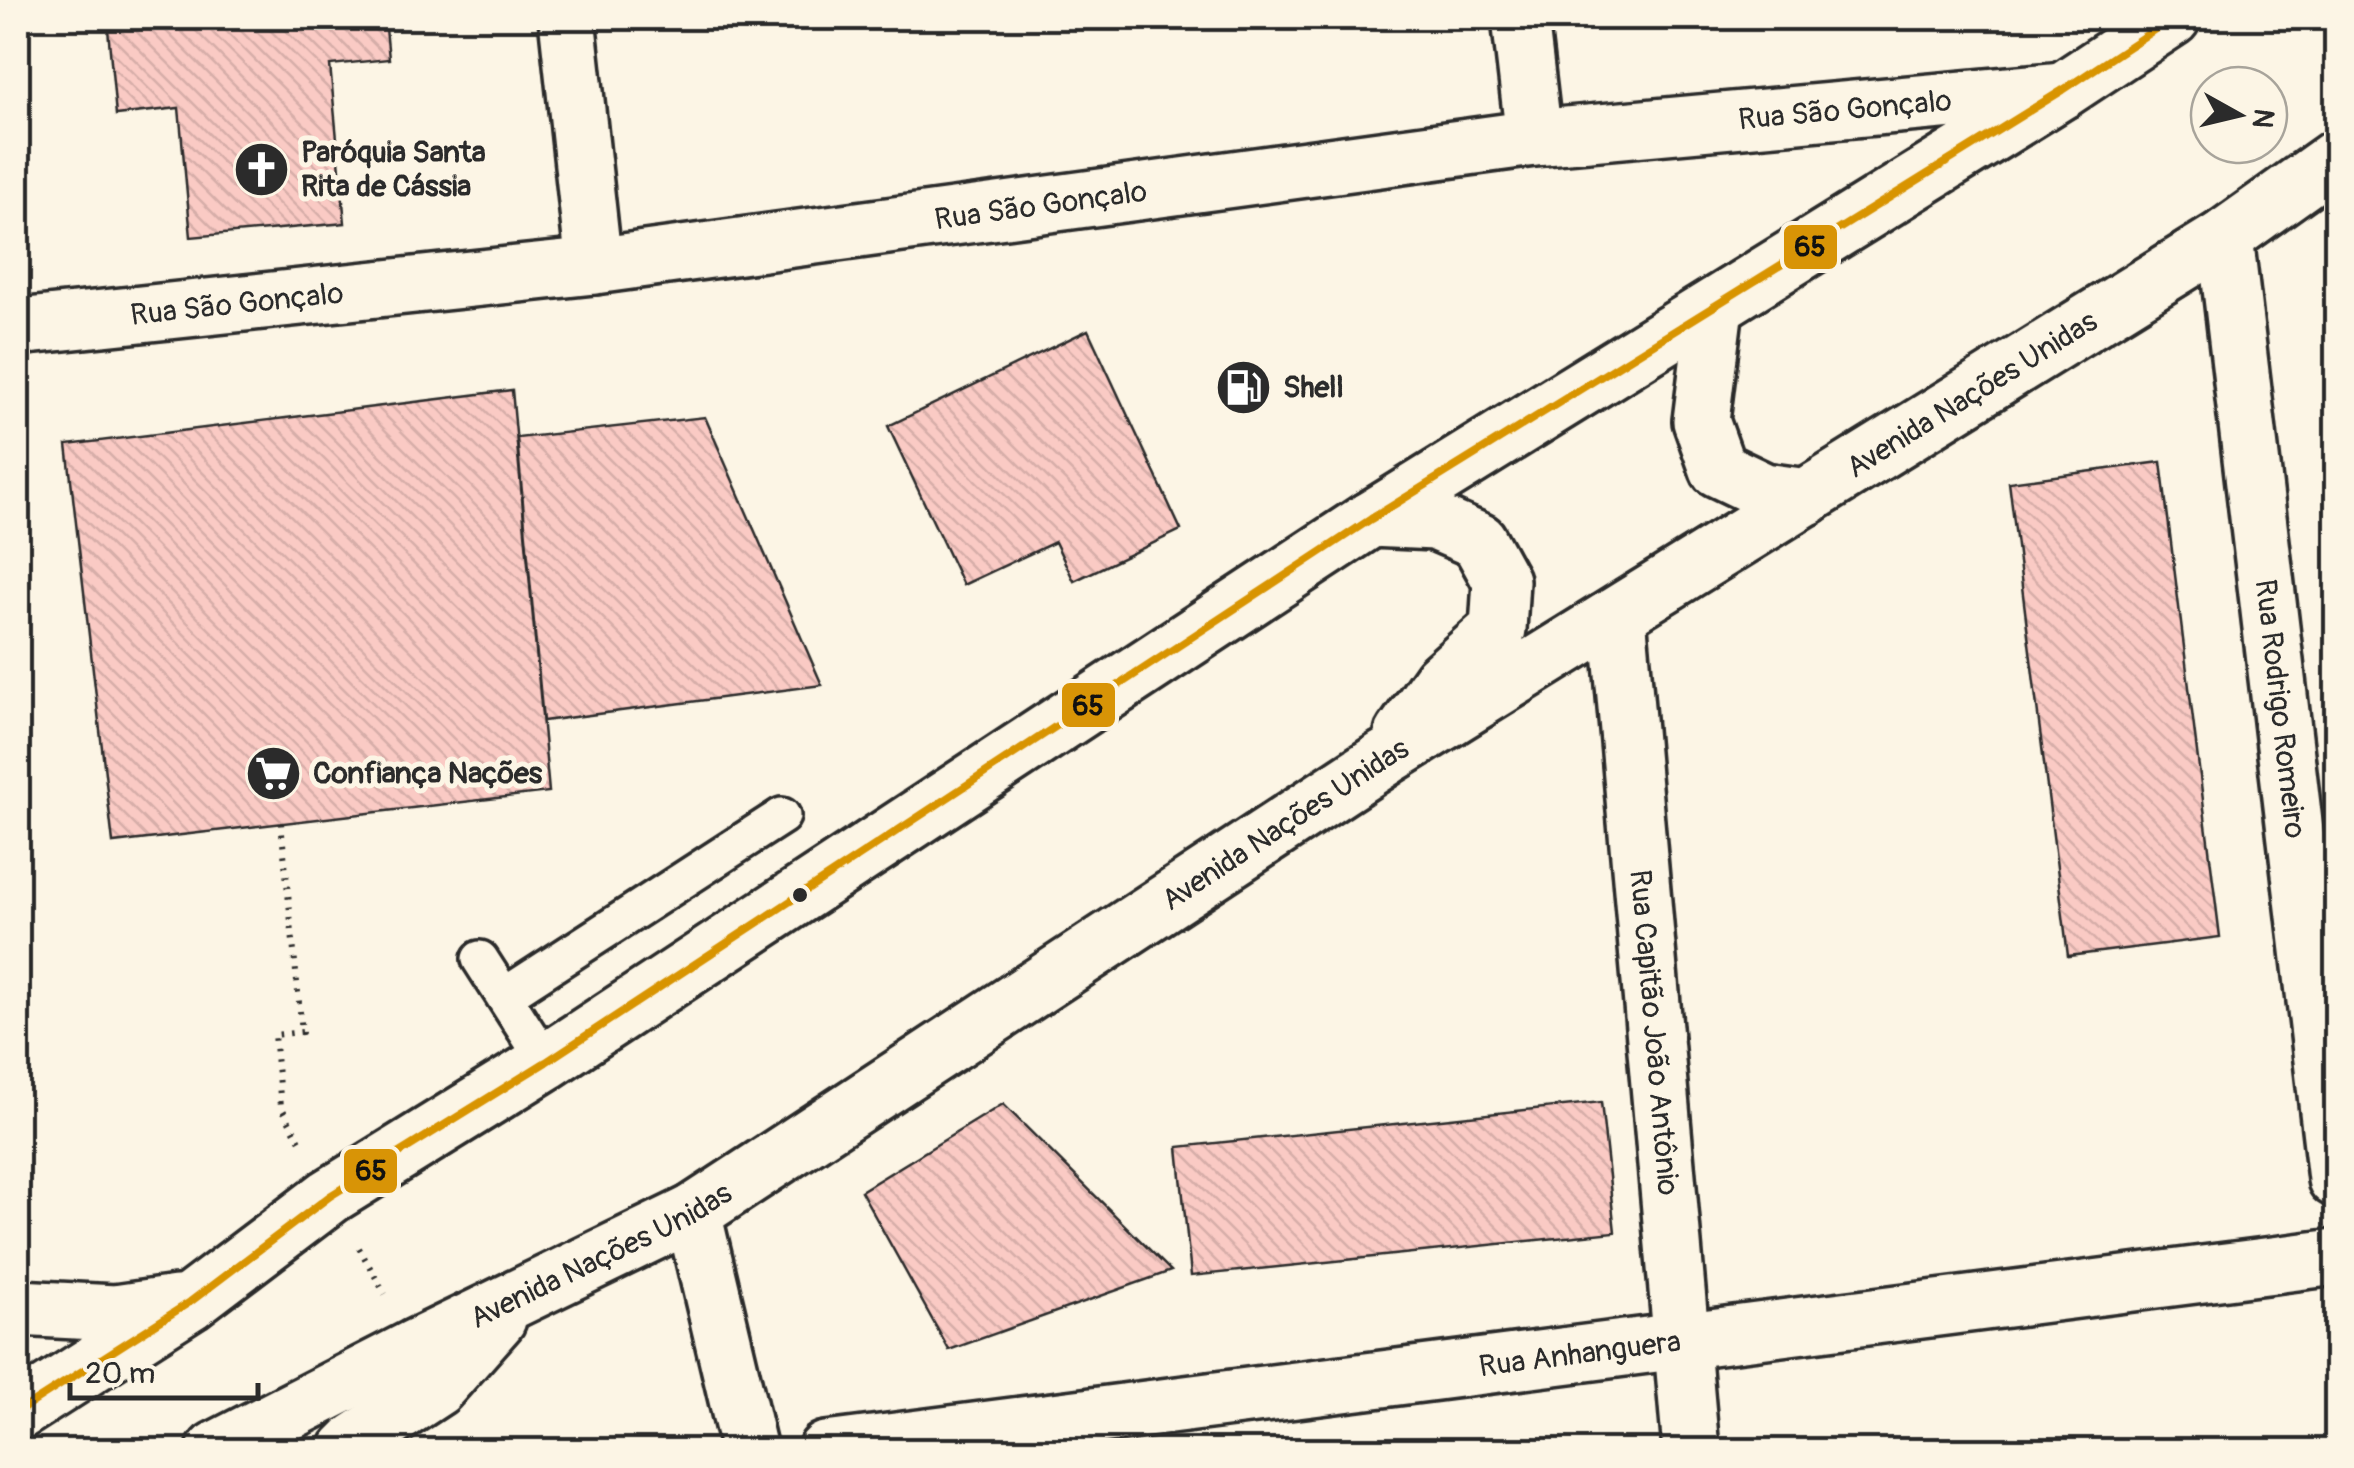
<svg xmlns="http://www.w3.org/2000/svg" width="2354" height="1468" font-family="Pangolin,sans-serif">
<style>
.building{fill:url(#building-back-hatch);stroke:#2b2b2b;stroke-width:2.5}
.lines{fill:none;stroke-linecap:round;stroke-linejoin:round}
.lane-casing{stroke:#2b2b2b;stroke-width:42}
.street-casing{stroke:#2b2b2b;stroke-width:62}
.secondary-casing{stroke:#2b2b2b;stroke-width:62}
.path{stroke:#2b2b2b;stroke-width:6;stroke-dasharray:2.5 8;stroke-linecap:butt}
.lane{stroke:#fcf5e5;stroke-width:35}
.street{stroke:#fcf5e5;stroke-width:55}
.secondary{stroke:#fcf5e5;stroke-width:55}
.bus-1-casing{stroke:#fcf5e5;stroke-width:15}
.bus-1{stroke:#d89406;stroke-width:8}
.bus-dot{fill:#2b2b2b;stroke:#fcf5e5;stroke-width:4}
.labels{text-anchor:middle;dominant-baseline:central;stroke-width:10;stroke-linejoin:round;paint-order:stroke}
.street-label{font-size:30px;fill:#2b2b2b;stroke:#fcf5e5}
.poi-label{font-size:30px;font-weight:bold;fill:#2b2b2b;stroke:#fcf5e5;text-anchor:start}
.line-badge{stroke:#fcf5e5;stroke-width:4}
.pale-badge-label{font-size:28px;text-anchor:middle;font-weight:bold;fill:#111}
</style>
<defs>
<pattern id="building-back-hatch" width="6" height="6" patternUnits="userSpaceOnUse" patternTransform="scale(2.5)"><rect width="6" height="6" fill="#facac4"/><path d="M-1 5l2 2M0 0l6 6M5-1l2 2" fill="none" stroke="#d6aea9"/></pattern>
</defs>
<rect width="100%" height="100%" fill="#fcf5e5"/>
<filter id="ink" filterUnits="userSpaceOnUse"><feTurbulence type="fractalNoise" baseFrequency=".01" numOctaves="2"/><feDisplacementMap in="SourceGraphic" scale="20" xChannelSelector="R" yChannelSelector="G"/><feConvolveMatrix kernelMatrix="1 2 1 2 8 2 1 2 1" color-interpolation-filters="sRGB"/></filter>
<g filter="url(#ink)">
<path class="building" d="M107 18H385L389 59 330 65 345 223 191 237 179 108 116 115Z
M1088 330 1181 530 1074 581 1055 542 963 585 888 426Z
M512 390 549 792 113 843 67 445Z
M705 417 822 685 543 721 517 438Z
M2161 462 2220 937 2068 956 2009 482Z
M1601 1102 1615 1232 1191 1276 1178 1147Z
M1003 1104 1171 1271 949 1350 861 1191Z"/>
<g class="lines">
<defs>
<path id="lane" d="M480 959 546 1062
M504 996 782 816"/>
<g id="street">
<path d="M567 18 594 266"/>
<path d="M1520 18 1534 138"/>
<path id="s1" d="M2225 237 2336 1179"/>
<path id="s2" d="M18 327 594 266 1534 138 2063 90"/>
<path id="s3" d="M1618 616 1691 1450"/>
<path d="M693 1213 749 1450"/>
<path id="s4" d="M826 1450 2336 1257"/>
</g>
<g id="secondary">
<path d="M1715 307 1701 421 1718 469 1764 491 1807 497"/>
<path d="M1371 519 1435 522 1479 541 1501 581 1498 629 1441 680 1403 734"/>
<path d="M18 1308 115 1313 177 1304"/>
<path d="M18 1412 190 1302 330 1196 546 1062 1371 519 2063 90 2172 18"/>
<path id="s5" d="M215 1450 414 1348 693 1213 1387 757 2225 237 2336 158"/>
<path d="M347 1450 356 1441 437 1388 498 1319"/>
</g>
</defs>
<use href="#lane" class="lane-casing"/>
<use href="#street" class="street-casing"/>
<use href="#secondary" class="secondary-casing"/>
<path class="path" d="M281 823 302 1032 274 1035 281 1106 302 1145
M359 1248 385 1294"/>
<use href="#lane" class="lane"/>
<use href="#street" class="street"/>
<use href="#secondary" class="secondary"/>
<defs>
<path id="bus-1" d="M18 1412 190 1302 330 1196 546 1062 1371 519 2063 90 2172 18"/>
</defs>
<use href="#bus-1" class="bus-1-casing"/>
<use href="#bus-1" class="bus-1"/>
</g>
</g>
<defs>
<symbol id="church-disc" viewBox="-11 -11 22 22"><circle r="9.5" fill="#2b2b2b" stroke="#fcf5e5"/><path d="M-1.2-6h2.4v3.5h3.3v2.4h-3.3V6h-2.4V-.1h-3.3v-2.4h3.3Z" fill="#fff"/></symbol>
<symbol id="fuel-disc" viewBox="-11 -11 22 22"><circle r="9.5" fill="#2b2b2b" stroke="#fcf5e5"/><path d="M-5.5-6h7V0h2V4h1.3V-2.5L3-4.5l.8-.8L6-3V5H2.5V1h-1V6h-7ZM-4.2-4.7v3.2H.2V-4.7Z" fill="#fff"/></symbol>
<symbol id="supermarket-disc" viewBox="-11 -11 22 22"><circle r="9.5" fill="#2b2b2b" stroke="#fcf5e5"/><path d="M-6-5.5h2.5l.6 2H6L4.5 2H-2.5L-4.4-4H-6ZM-1.5 3.2a1.3 1.3 0 1 0 .1 0ZM3 3.2a1.3 1.3 0 1 0 .1 0Z" fill="#fff"/></symbol>
</defs>
<g fill-rule="evenodd">
<use href="#church-disc" x="230" y="138" width="63" height="63"/>
<use href="#fuel-disc" x="1212" y="356" width="63" height="63"/>
<use href="#supermarket-disc" x="242" y="742" width="63" height="63"/>
</g>
<circle class="bus-dot" cx="800" cy="895" r="9"/>
<g class="labels">
<g class="street-label">
<text stroke="none"><textPath href="#s2" startOffset="1840">Rua São Gonçalo</textPath></text>
<text stroke="none"><textPath href="#s2" startOffset="1030">Rua São Gonçalo</textPath></text>
<text stroke="none"><textPath href="#s2" startOffset="220">Rua São Gonçalo</textPath></text>
<text stroke="none"><textPath href="#s5" startOffset="2052">Avenida Nações Unidas</textPath></text>
<text stroke="none"><textPath href="#s1" startOffset="475">Rua Rodrigo Romeiro</textPath></text>
<text stroke="none"><textPath href="#s5" startOffset="1242">Avenida Nações Unidas</textPath></text>
<text stroke="none"><textPath href="#s3" startOffset="418">Rua Capitão João Antônio</textPath></text>
<text stroke="none"><textPath href="#s5" startOffset="432">Avenida Nações Unidas</textPath></text>
<text stroke="none"><textPath href="#s4" startOffset="760">Rua Anhanguera</textPath></text>
</g>
<g class="poi-label">
<text x="301" y="152">Paróquia Santa<tspan x="301" dy="34">Rita de Cássia</tspan></text>
<text x="1283" y="387">Shell</text>
<text x="313" y="773">Confiança Nações</text>
</g>
</g>
<g class="line-badge">
<rect x="1782" y="223" width="57" height="48" rx="10" fill="#d89406"/>
<rect x="1060" y="681" width="57" height="48" rx="10" fill="#d89406"/>
<rect x="342" y="1147" width="57" height="48" rx="10" fill="#d89406"/>
</g>
<g class="pale-badge-label">
<text x="1810" y="256">65</text>
<text x="1088" y="715">65</text>
<text x="371" y="1180">65</text>
</g>
<rect width="2354" height="1468" fill="none" stroke="#fcf5e5" stroke-width="60"/>
<rect x="30" y="30" width="2294" height="1408" fill="none" stroke="#2b2b2b" stroke-width="4" filter="url(#ink)"/>
<g transform="translate(2239 115) rotate(98)"><circle r="48" fill="#fcf5e5" stroke="#a8a49b" stroke-width="2.5"/>
<path d="M0-8L18 38L0 25L-18 38Z" fill="#2b2b2b"/>
<text y="-15" font-size="28" font-weight="bold" text-anchor="middle" fill="#2b2b2b">N</text>
</g>
<path d="M70 1383v15h188v-15" fill="none" stroke="#2b2b2b" stroke-width="5"/>
<text x="85" y="1383" font-size="30" fill="#2b2b2b" stroke="#fcf5e5" stroke-width="8" paint-order="stroke">20 m</text>
</svg>
